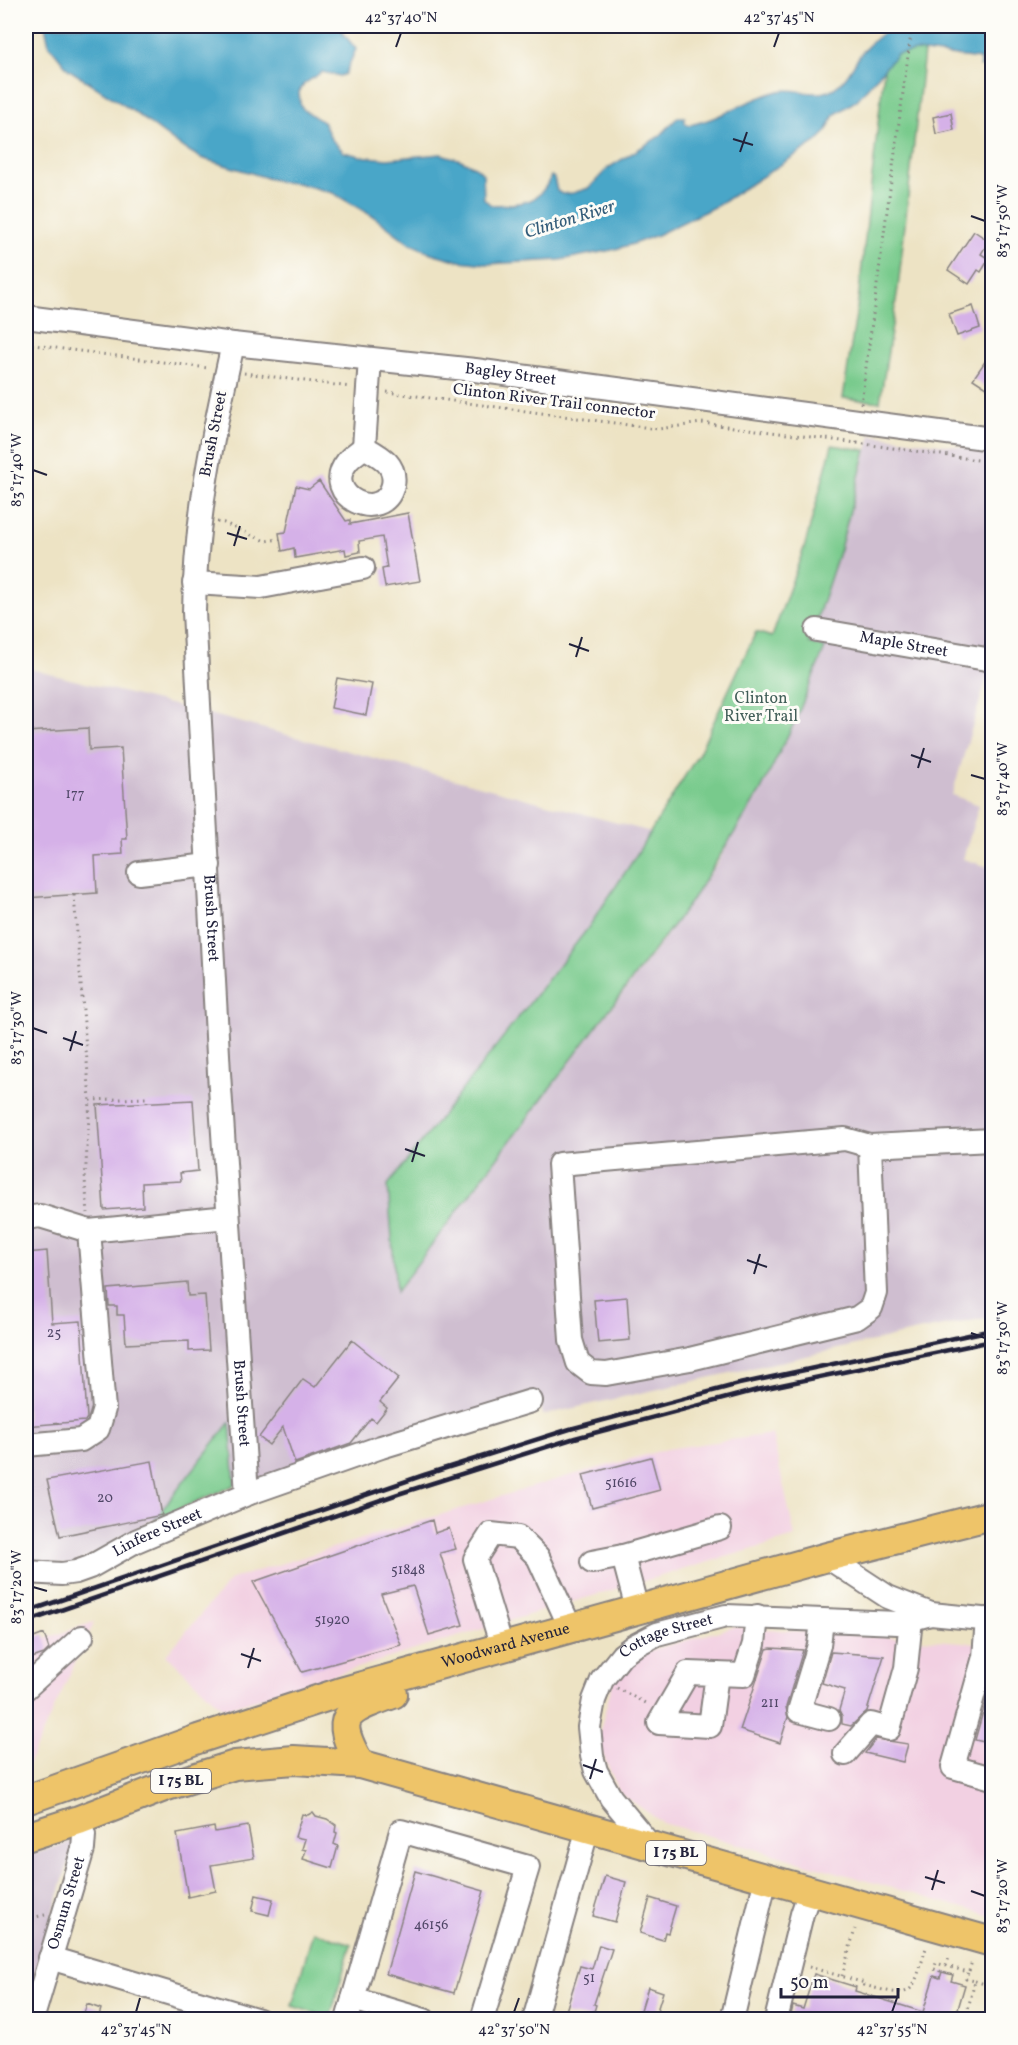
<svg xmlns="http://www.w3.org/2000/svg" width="1018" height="2045" font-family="Vollkorn,serif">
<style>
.built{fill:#f2d0e2}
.industrial{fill:#cfbed0}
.green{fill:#78ca8c;stroke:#4d7664;stroke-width:1.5}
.water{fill:#4aa6c8;stroke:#366482;stroke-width:1.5}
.building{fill:#d5b1e8}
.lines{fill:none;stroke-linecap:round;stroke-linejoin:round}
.minor-casing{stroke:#888280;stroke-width:26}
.major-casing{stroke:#888280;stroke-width:32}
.path{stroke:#888280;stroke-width:3;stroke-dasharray:1.5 4.5;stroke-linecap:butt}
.minor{stroke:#fff;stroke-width:22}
.major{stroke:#eec469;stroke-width:28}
.rail{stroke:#22223b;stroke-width:4.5}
.ticks{fill:none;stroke:#22223b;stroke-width:2}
.labels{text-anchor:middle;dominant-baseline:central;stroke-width:6;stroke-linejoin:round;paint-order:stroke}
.number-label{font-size:14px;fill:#4f4666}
.shield{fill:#fdfcf7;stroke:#646373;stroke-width:1.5}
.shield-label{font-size:15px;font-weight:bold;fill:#22223b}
.street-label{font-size:16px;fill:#22223b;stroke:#fdfcf7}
.park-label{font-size:16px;fill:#405d57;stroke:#fdfcf7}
.water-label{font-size:18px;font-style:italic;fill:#345d7a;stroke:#fdfcf7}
.neatline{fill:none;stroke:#22223b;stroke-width:2}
.ticks-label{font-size:15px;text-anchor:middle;fill:#22223b}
</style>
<rect width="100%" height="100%" fill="#fdfcf7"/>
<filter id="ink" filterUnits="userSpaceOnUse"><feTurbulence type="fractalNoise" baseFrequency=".0167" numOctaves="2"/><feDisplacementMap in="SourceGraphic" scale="12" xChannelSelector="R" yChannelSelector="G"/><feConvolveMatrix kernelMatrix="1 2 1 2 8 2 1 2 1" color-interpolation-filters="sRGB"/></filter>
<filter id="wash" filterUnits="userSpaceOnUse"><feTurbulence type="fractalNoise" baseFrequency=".008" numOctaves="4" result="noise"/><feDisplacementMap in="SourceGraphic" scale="24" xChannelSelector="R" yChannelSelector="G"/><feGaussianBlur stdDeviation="1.35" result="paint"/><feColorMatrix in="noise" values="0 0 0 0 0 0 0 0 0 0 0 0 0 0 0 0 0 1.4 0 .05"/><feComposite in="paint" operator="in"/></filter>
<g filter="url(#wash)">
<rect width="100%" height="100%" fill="#ede3c4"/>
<path class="built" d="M772 1434 795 1537 541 1611 224 1709 166 1655 231 1579 551 1481 667 1449Z
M94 1622 26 1769V1645Z
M734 1627 992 1644V1916L663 1823 620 1793 597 1742 613 1681 644 1652Z"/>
<path class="industrial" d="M871 435 992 451V660L952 795 979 805 963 859 992 868V1317L922 1330 543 1415 538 1393 356 1451 235 1485 230 1423 154 1520 120 1537 98 1552 72 1565 26 1564V668L209 714 651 832 588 928 388 1185 396 1291 664 939 718 862 736 829 825 648 809 644 840 549Z
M75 1840 26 2003V1857Z"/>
<path class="green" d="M889 26H925L924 52 898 288 880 402 843 398 858 301Z
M832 445 866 450 840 549 809 643 825 648 796 719 760 792 692 900 396 1292 388 1185 588 928 632 862 699 753 756 632 772 637 805 545Z
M230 1422 235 1485 154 1520Z
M313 1931 351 1944 330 2018 292 2006Z"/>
<path class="water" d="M45 26H340L343 33 356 49 345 74 340 76 322 72 304 84 299 92 300 103 303 109 324 123 331 139 344 152 360 156 387 159 441 154 461 160 477 168 483 174 484 199 491 205C520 204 539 206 551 176L554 178 557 191 562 194 573 193 589 188 608 168 660 136 678 117H685V123L688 125C720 120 747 99 779 91 797 87 815 99 833 89 848 80 853 63 864 50 872 41 883 33 892 26 927 25 961 22 992 39V72L988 65 980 67V59L917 51 897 54 857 100 834 115 826 132 816 142 718 205 657 235 633 244 612 250 560 260 487 264 459 261 431 253 409 243 374 217 333 193 297 183 280 182 248 172 201 158 179 145 133 111 68 69 49 45Z"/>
<g id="blocks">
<path class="building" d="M951 113 954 130 936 134 933 117Z
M974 231 989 241 981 254 989 259 981 272 978 270 969 284 948 270Z
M973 306 980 328 957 336 949 314Z
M993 350V392L973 379Z
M319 481 346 521 350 520V524L408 513 420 581 385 587 382 569 387 568 382 537 359 541 360 552 346 555 345 549 295 558 294 548 282 551 279 533 286 532 296 486 309 489Z
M337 678 372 684 366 715 331 708Z
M88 728 89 750 121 748 127 839H122L123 854 95 856 97 893 26 898V732Z
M193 1100 198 1171 180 1173 181 1181 142 1183 143 1207 104 1210 97 1105Z
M47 1251 52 1323 81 1321 87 1418 85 1421 26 1426V1253Z
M187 1282 188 1296 205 1295 209 1350 189 1351V1341L126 1344 124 1315H117V1306H109L108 1289Z
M627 1297 630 1340 598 1343 594 1300Z
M352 1340 399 1378 380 1402 387 1408 376 1422 371 1418 351 1443 295 1463 283 1427 269 1445 259 1437 303 1379 315 1387Z
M651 1457 660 1490 592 1508 583 1475Z
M152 1461 162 1515 60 1536 47 1480Z
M432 1520 435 1533 449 1528 456 1549 440 1553 463 1625 429 1635 413 1586 381 1594 401 1645 302 1672 253 1582Z
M44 1634 49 1649 44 1654 26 1660V1641Z
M771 1648 803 1650 786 1707 788 1717 780 1743 740 1730 767 1649Z
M831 1652 884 1656 867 1711 851 1726 842 1724V1716L839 1710 845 1690 822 1683Z
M993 1677V1744L975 1740Z
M876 1739 908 1744 903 1762 865 1753Z
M313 1812 316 1816 327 1819 336 1825 335 1832 337 1833 334 1844 338 1846 332 1868 303 1859 306 1850 302 1849 305 1839 295 1837 302 1814 308 1815Z
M248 1826 254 1858 211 1865 216 1891 188 1897 177 1834 214 1827 215 1832Z
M415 1871 484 1891 454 1993 386 1974Z
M605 1876 626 1882 615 1922 593 1916Z
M256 1895 273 1899 269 1915 252 1911Z
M650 1898 676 1906 668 1933 665 1932 663 1940 640 1933Z
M599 1945 612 1949 594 2004 596 2005 592 2019 565 2014 580 1966 592 1969Z
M942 1972 953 1975 951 1981 965 1985 955 2019H790L793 2006 803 2009 814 1974 856 1987 855 1991 923 2012 934 1976 940 1978Z
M648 1987 663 1992 656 2014 641 2010Z
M87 2004 101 2009 98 2019H82Z"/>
</g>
</g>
<g filter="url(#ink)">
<use href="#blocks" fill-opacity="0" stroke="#888280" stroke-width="1.5"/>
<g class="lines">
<defs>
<g id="minor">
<path id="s1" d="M26 317 233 344 475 370 992 439"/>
<path id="s2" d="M233 344C213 434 195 519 194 612L219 1073 247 1494"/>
<path d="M364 447C380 456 397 464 393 485 383 526 320 496 347 462 351 456 359 452 364 447Z"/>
<path d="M364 447 370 359"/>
<path d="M194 583 261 587 363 568"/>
<path id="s3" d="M817 630 992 660"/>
<path d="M139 873 209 865"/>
<path d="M870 1146 845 1139 559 1164 571 1340 578 1363 591 1373 606 1374 690 1359 857 1318 871 1308 876 1293 870 1146 992 1140"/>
<path d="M26 1218 40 1216 89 1231"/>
<path d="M26 1445 81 1440 98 1429 104 1409 89 1231 228 1217"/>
<path d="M623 1556 720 1528"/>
<path d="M827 1557 888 1597 931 1614 992 1620"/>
<path d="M592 1562 623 1556 637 1609"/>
<path id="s4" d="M26 1572 62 1574 76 1572 90 1567 136 1541 247 1494 381 1447 531 1401"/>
<path d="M987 1619 984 1657 953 1767 992 1778"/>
<path d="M822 1621 819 1645 799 1711 829 1719"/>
<path d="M502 1647 475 1559 491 1534 518 1537 538 1557 570 1627"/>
<path d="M717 1674 710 1726 659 1723 688 1673 744 1675 754 1644 757 1616"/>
<path d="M26 1688 82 1637"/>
<path d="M845 1754 871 1724 889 1729 906 1668 911 1619"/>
<path id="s5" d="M651 1846 611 1798 596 1771 592 1756 589 1727 594 1700 602 1680 622 1655 634 1646 657 1634 726 1616 898 1623 931 1614"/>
<path d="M50 1958 259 2020"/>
<path d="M353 1999 424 2020"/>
<path id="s6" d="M32 2020 83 1849 84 1835 79 1820"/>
<path d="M347 2020 401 1831 528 1867 482 2020"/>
<path d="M534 2020 588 1828"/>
<path d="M732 2020 766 1878"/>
<path d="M776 2020 802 1914 810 1891"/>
</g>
<g id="major">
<path d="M360 1764C332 1715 345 1711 393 1694"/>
<path id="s7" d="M26 1800 198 1739 341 1692 827 1557 992 1515"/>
<path d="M26 1837 79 1820 164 1787 235 1765 294 1760 360 1764 992 1942"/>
</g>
</defs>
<use href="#minor" class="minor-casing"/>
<use href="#major" class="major-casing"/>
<path class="path" d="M26 344 208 368
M244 373 351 387
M387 392 658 429 702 423 857 443V438
M861 404 912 26
M857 443 992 462
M217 522 224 523 265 541 280 539
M74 895 90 1100 85 1180 88 1213
M90 1100 147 1098V1102
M617 1688 645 1703
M26 1919 45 1915
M946 1966 950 1955
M809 1967 865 1983 864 1985C915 1999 911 1997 926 1948
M969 1971 972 1961
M842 1976 855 1929
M938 1978 940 1971 934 1969 936 1963 968 1972 966 1979 975 1981 965 2020
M975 1981 988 1985 992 1968"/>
<use href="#minor" class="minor"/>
<use href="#major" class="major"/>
<path class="rail" d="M26 1612 424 1475 570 1429 739 1384 992 1330
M26 1622 398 1494 575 1438 757 1390 992 1341"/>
</g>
</g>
<path class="ticks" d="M396 47 401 33M774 47 779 33M733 139 753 145M740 152 747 132M971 216 985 221M33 470 47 475M227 533 247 539M234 546 240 526M569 644 589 651M576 657 582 637M911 755 931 762M918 768 924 748M971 775 985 779M33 1028 47 1033M63 1038 83 1045M70 1051 76 1031M405 1149 425 1156M412 1162 418 1142M747 1260 767 1267M754 1274 760 1254M971 1333 985 1338M33 1587 47 1591M241 1654 261 1661M248 1668 254 1648M583 1765 603 1772M590 1779 596 1759M925 1877 945 1883M932 1890 938 1870M971 1891 985 1896M136 2012 140 1998M514 2012 519 1998M892 2012 897 1998"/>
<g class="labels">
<g class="number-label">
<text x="75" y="794">177</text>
<text x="54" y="1333">25</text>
<text x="621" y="1483">51616</text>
<text x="105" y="1498">20</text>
<text x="408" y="1570">51848</text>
<text x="332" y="1620">51920</text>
<text x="770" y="1703">211</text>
<text x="431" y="1925">46156</text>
<text x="589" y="1978">51</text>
</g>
<g class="shield">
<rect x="151" y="1769" width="60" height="24" rx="4.5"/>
<rect x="646" y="1841" width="60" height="24" rx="4.5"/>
</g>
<g class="shield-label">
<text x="181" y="1781">I 75 BL</text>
<text x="676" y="1853">I 75 BL</text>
</g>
<g class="street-label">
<text stroke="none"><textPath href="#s1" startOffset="488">Bagley Street</textPath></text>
<text transform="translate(554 402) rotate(7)">Clinton River Trail connector</text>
<text transform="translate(214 434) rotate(-79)">Brush Street</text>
<text stroke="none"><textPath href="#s3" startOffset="88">Maple Street</textPath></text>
<text stroke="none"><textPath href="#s2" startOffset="578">Brush Street</textPath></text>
<text stroke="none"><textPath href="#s2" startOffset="1064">Brush Street</textPath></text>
<text stroke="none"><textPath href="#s4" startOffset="141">Linfere Street</textPath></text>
<text stroke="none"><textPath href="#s5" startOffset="268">Cottage Street</textPath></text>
<text stroke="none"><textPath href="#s7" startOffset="504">Woodward Avenue</textPath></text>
<text stroke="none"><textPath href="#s6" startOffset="122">Osmun Street</textPath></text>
</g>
<g class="park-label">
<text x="761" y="699">Clinton<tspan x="761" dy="18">River Trail</tspan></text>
</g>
<g class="water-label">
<text transform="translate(570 220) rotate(-17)">Clinton River</text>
</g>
</g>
<rect width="1018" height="2045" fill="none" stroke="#fdfcf7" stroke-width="66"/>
<path d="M781 1988v9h117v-9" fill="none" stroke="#22223b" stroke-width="3"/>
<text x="790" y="1988" font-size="18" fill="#22223b" stroke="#fdfcf7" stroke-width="4.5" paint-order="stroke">50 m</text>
<rect x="33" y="33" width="952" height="1979" class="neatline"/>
<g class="ticks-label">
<text x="401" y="22">42°37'40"N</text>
<text x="779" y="22">42°37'45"N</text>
<text transform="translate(1002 221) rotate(-90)" y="5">83°17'50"W</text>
<text transform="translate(16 470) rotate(-90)" y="5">83°17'40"W</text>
<text transform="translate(1002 779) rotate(-90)" y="5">83°17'40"W</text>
<text transform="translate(16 1028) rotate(-90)" y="5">83°17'30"W</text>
<text transform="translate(1002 1338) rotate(-90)" y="5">83°17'30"W</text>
<text transform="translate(16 1587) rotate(-90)" y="5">83°17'20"W</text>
<text transform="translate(1002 1896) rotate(-90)" y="5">83°17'20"W</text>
<text x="136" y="2034">42°37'45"N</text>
<text x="514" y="2034">42°37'50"N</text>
<text x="892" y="2034">42°37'55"N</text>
</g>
</svg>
